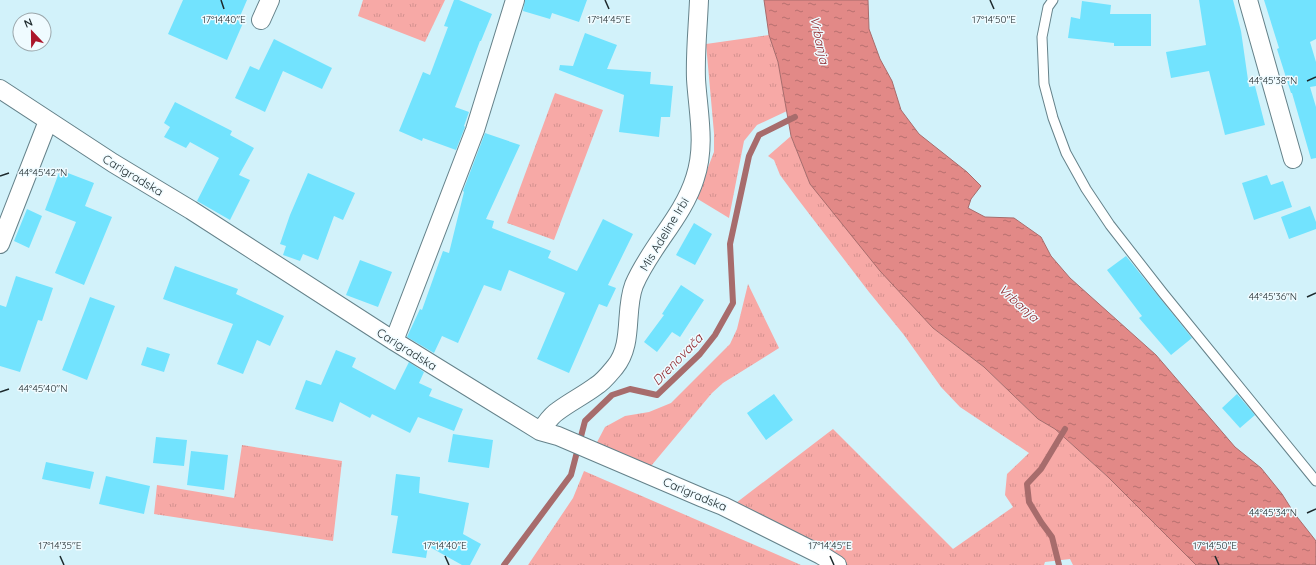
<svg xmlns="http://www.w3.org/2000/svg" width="1316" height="565" font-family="Quicksand,sans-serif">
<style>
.grass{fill:url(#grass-tufts)}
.water{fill:url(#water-ripples);stroke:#a76c6c}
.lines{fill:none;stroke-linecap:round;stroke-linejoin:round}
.stream{stroke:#a76c6c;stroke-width:6}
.building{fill:#72e3fe}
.lane-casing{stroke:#65828a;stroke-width:11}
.street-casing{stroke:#65828a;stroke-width:20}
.lane{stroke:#fff;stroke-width:9}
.street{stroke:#fff;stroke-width:18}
.ticks{fill:none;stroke:#1d292c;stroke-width:1.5}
.labels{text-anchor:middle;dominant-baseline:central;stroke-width:3;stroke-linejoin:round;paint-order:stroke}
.street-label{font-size:12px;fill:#1d292c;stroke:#effbff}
.water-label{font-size:13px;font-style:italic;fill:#8f272d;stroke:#effbff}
.ticks-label{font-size:10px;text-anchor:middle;fill:#1d292c;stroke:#effbff;stroke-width:3;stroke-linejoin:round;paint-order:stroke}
</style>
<defs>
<pattern id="grass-tufts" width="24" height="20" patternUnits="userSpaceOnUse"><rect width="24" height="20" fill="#f7a9a6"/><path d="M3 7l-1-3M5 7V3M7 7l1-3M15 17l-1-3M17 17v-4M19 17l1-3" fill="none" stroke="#d3918f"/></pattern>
<pattern id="water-ripples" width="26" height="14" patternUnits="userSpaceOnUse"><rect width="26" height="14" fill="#e28987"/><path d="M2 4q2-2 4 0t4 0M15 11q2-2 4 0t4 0" fill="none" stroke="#b7706f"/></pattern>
</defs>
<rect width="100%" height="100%" fill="#d2f2fa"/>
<path class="grass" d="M363 0H445L425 42 358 16Z
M769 35 778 62 787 111 757 125 744 141 729 218 696 198 714 152V133L706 44Z
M555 93 603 110 554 240 507 223Z
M791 136 810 184 933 328 984 367 1038 419 1055 429 1108 477 1196 565H1073L1070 559 1045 562 1044 565H841L732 506 833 429 953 549 1013 507 1005 495 1007 474 1029 453 960 407 941 387 904 335 869 292 797 198 780 175 774 160 768 156Z
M748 284 779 348 723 383 712 393 646 472 595 446 605 427 625 416 649 412 671 403 730 344 737 329Z
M242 445 342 461 333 541 154 514 157 485 234 498Z
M584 471 801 565H528L573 498Z"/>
<path class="water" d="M764 0H868L869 29 880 59 892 81 901 110 919 134 967 172 981 186 971 199 968 208 985 217 1014 218 1041 237 1051 256 1070 278 1156 355 1235 447 1261 468 1282 494 1294 513 1316 541V565H1196L1108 477 1055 429 1038 419 984 367 933 328 880 271 810 184 791 136 778 62 769 35Z"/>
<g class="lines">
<path class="stream" d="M504 565 571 475 585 421 612 395 630 389 657 395 700 354 715 335 733 303 730 244 749 156 759 135 795 117
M1059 565 1052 537 1041 522 1029 502 1027 484 1041 469 1065 429"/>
</g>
<path class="building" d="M183 0H247L238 21 243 23 227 60 168 34Z
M454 0H459L492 14 481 41H480L455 107 469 112 464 126 465 127 456 150 423 138 422 141 399 131 423 72 430 75 448 27 444 26Z
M525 0H587L579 22 552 13 550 19 523 11Z
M1199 0H1233L1241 31 1249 87 1255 86 1265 125 1225 135 1209 71 1171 78 1166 52 1206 45Z
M1264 0H1316V39L1310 42 1316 62V86L1310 87 1316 107V158L1311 159 1292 93H1291L1277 49 1279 48Z
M1082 1 1111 5 1110 14H1151V46H1114V43L1068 38 1071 17 1080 19Z
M585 33 617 45 607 69 651 72 650 84 673 86 670 117H661L659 137 619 132 624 95 559 70 560 65 573 66Z
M274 39 332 68 322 89 283 71 265 112 235 98 250 66 259 70Z
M175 102 232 131 230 135 254 148 239 175 250 180 230 220 197 201 219 158 190 142 186 148 164 137 170 127 164 123Z
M485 133 520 145 486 219 494 221 492 228 551 251 548 258 577 271 603 219 633 234 608 285 616 288 607 307 599 304 569 373 537 359 565 293 509 270 501 291 484 285 458 343 442 336 434 353 407 337 420 309 422 310 443 251 449 253 464 192 463 191Z
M60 170 94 183 85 206 112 217 84 285 55 273 76 222 45 210Z
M308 173 355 193 343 220 334 216 318 260 303 254 300 261 283 255 286 246 280 244 290 215Z
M1267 175 1271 185 1283 181 1292 207 1254 220 1242 183Z
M1310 206 1316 222V229L1289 239 1281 217Z
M27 209 42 216 29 248 14 241Z
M694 223 712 234 695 265 676 255Z
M1126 256 1192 338 1171 355 1139 318 1142 316 1107 270Z
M360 260 392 272 378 307 346 295Z
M175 266 238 289 236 294 284 316 270 346 257 340 243 374 217 364 233 324 163 299Z
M16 276 53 288 42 321 38 320 20 372 0 366V305L6 307Z
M681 285 704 300 680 337 672 332 657 352 644 342 664 315 662 314Z
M90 297 115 306 87 380 62 370Z
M147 347 170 354 164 372 141 365Z
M336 350 356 358 352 367 395 390 409 362 424 372 419 383 432 389 429 396 463 409 454 431 418 417 410 433 372 414 370 418 340 402 333 422 295 409 306 380 321 385Z
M774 394 793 420 766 440 747 413Z
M1237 394 1255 415 1240 428 1222 408Z
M453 434 493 440 489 468 448 462Z
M156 437 187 440 184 466 153 463Z
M191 451 228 455 224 490 187 485Z
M46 462 94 472 90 489 42 479Z
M396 474 420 477 419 493 469 503 463 534 481 544 470 565H462L428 546 426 558 392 553 398 516 391 515Z
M106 476 150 486 144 514 99 504Z"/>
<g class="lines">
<defs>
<path id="lane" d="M1053 0 1048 7 1042 37 1044 84 1053 118 1066 153 1086 189 1110 225 1163 293 1316 481"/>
<path id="street" d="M1248 0 1293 159
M261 20 270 0
M0 89 113 163 191 210 394 341 540 431 558 436 703 498 723 506 821 555 837 565
M0 244 48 121
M394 341 475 130 515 0
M540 431C546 424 550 416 558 411 570 402 584 395 596 386 603 382 610 373 615 367 634 344 624 311 634 285 650 247 683 217 695 178 706 145 698 112 696 79 695 53 698 26 699 0"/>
</defs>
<use href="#lane" class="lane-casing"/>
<use href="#street" class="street-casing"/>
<use href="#lane" class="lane"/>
<use href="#street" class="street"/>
</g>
<path class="ticks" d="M221 0 224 9M605 0 609 9M990 0 994 9M1307 81 1316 77M0 176 9 173M1307 297 1316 293M0 392 9 389M1307 513 1316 509M60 556 64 565M445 556 449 565M830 556 834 565M1215 556 1219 565"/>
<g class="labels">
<g class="street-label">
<text transform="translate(133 175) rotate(31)">Carigradska</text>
<text transform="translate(664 234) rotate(-59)">Mis Adeline Irbi</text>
<text transform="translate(407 349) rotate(32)">Carigradska</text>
<text transform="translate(695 494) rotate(23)">Carigradska</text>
</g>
<g class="water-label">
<text transform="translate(820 40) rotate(78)">Vrbanja</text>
<text transform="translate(1019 303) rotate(42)">Vrbanja</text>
<text transform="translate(677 359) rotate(-46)">Drenovača</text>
</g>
</g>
<g class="ticks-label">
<text x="224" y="23">17°14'40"E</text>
<text x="609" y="23">17°14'45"E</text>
<text x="994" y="23">17°14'50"E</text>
<text x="1273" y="84">44°45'38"N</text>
<text x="43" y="176">44°45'42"N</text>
<text x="1273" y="300">44°45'36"N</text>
<text x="43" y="392">44°45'40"N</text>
<text x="1273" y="516">44°45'34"N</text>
<text x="60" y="549">17°14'35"E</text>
<text x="445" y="549">17°14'40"E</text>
<text x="830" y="549">17°14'45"E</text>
<text x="1215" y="549">17°14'50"E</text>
</g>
<g transform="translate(32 32) rotate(338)"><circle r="19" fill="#effbff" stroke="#9ba7ab"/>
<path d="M0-3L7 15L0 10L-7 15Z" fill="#ab162b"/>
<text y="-6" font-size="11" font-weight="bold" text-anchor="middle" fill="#1d292c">N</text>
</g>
</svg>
